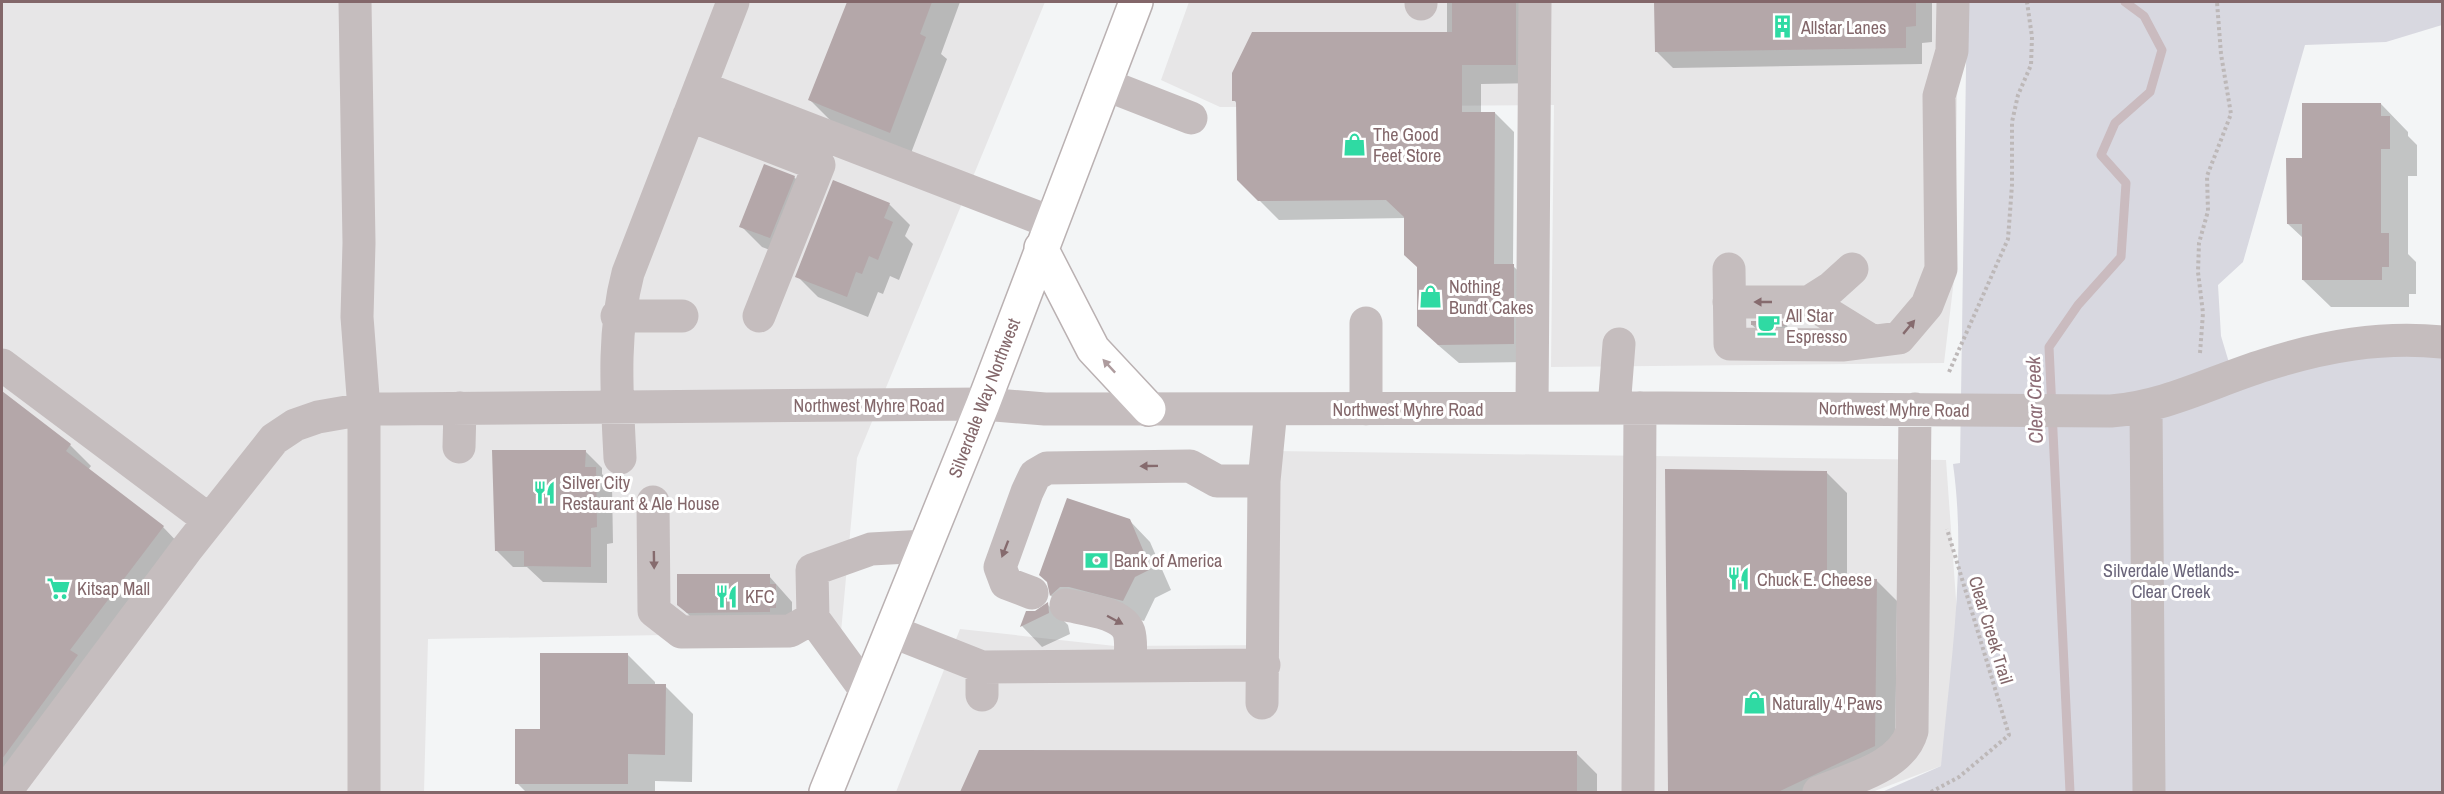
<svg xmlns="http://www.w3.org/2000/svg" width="2444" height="794" font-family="'Archivo Narrow',sans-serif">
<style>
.built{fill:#e7e6e7}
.green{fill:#d8d8e0}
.shadow{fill:#0003}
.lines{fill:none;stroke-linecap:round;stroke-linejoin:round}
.stream{stroke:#cabbbf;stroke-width:9}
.building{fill:#b4a7a9}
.major-casing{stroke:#bab1b2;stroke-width:36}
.path{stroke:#bdb8b8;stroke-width:4;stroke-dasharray:3 3;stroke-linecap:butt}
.minor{stroke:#c5bdbe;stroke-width:33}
.major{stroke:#fff;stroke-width:33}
.oneway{fill:#866b6e}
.oneway2{fill:#ae9c9e}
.labels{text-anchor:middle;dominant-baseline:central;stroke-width:6;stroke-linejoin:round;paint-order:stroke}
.poi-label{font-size:18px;fill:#83676a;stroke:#fff;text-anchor:start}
.street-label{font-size:18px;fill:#83676a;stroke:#fff}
.park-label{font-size:18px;fill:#6a657a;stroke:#fff}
.water-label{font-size:20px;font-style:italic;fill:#8d6d76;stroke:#fff}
</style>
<rect width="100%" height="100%" fill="#f3f5f6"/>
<path class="built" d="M2 2H1045L857 458 841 632 428 639 424 792H2Z
M1189 2H1964L1957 97 1955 271 1944 363 1551 367 1554 105 1220 107 1161 80Z
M1274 451 1946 460 1965 725 1941 766 1872 792H896L960 629 1115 646 1277 645Z"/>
<path class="green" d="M1967 2H2442V25L2386 42 2305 45 2243 262 2218 285 2221 336 2233 376 2442 342V792H1882L1941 766C1950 666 1967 563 1953 464L1960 463Z"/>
<path class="shadow" d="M861 2H960L941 54 947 59 911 153 831 121 810 100Z
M1447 2H1539L1534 83 1481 84V113H1495L1514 132 1513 266 1533 285 1532 362 1459 363 1438 345 1406 218 1279 220 1238 179 1237 104 1234 100 1447 34Z
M1656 2H1932V42L1922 43V64L1673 68 1656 51Z
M2381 104 2408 132V136L2417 145V176H2408V254L2416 262V294H2409V307H2331L2303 280V238L2288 224 2303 159Z
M794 177 815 198 791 258 762 247 741 226Z
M889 204 910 225 905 236 913 244 899 280 890 276 883 294 878 292 868 317 818 297 797 276Z
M1784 322 1790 330H1758L1752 325Z
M2 393 70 445 91 466 88 470 163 527 183 548 2 792Z
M585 451 602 468V474L612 485 613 543 607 544V583L543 582 527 567H513L496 550Z
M1666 470 1826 472 1847 493V580H1876L1897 601 1895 767 1842 792H1669Z
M1129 520 1150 542 1171 590 1155 598 1144 621 1091 607 1072 616 1051 596 1049 583Z
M769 576 792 602V624L696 622 679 605Z
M1047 604 1068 625 1070 634 1042 647 1022 626 1027 612 1036 613Z
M627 654 655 682V686H665L693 714 692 782 655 781V792H526L517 783 541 731Z
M980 751 1576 753 1597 774V792H962Z"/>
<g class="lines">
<path class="stream" d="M2070 792 2049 347 2078 305 2121 257 2126 183 2101 155 2115 123 2150 92 2162 50 2144 16 2125 2"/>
</g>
<path class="building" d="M847 2H932L920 34 926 37 890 133 808 100Z
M1452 2H1516V65H1462V112H1495L1494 264H1514V344L1438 345 1417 326V267L1404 255V217L1386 200 1258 201 1237 180 1236 101H1232V73L1252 32H1452Z
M1654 2H1916V26L1906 27V48L1655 52Z
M2302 103H2381V116H2390V149H2381V233H2389V267H2382V280H2302V224H2287L2286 158H2302Z
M764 164 795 176 770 238 739 227Z
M833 180 890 203 884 218 893 222 878 260 869 256 862 274 856 272 847 297 795 277Z
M1751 321H1785V326L1751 325Z
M2 391 71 444 66 451 164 526 70 650 78 655 2 759Z
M492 450H586L585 467H596L597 527 591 528V567L524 566V551H495Z
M1665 469 1827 471V578L1877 579 1875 746 1778 792H1668Z
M1067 498 1130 519 1151 569 1135 577 1123 601 1069 587H1060L1050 596 1047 582 1039 575Z
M677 574H770V584H776V608H770V612L687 613 677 605Z
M1048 602 1049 613 1020 627 1026 611H1035Z
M540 653H628V684H666L665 755 628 754V784H515V729H540Z
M979 750 1577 751V792H960Z"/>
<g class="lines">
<defs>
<path id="major" d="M1041 248 1093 349 1149 409
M826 792 983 404 1136 2"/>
</defs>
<use href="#major" class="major-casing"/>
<path class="path" d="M2200 353 2203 313 2198 272 2199 243 2208 211 2207 176 2231 114 2221 54 2217 2
M1949 372 2008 239 2012 185V122L2018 95 2031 65 2032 37 2027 2
M1931 792 1959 777 2009 735 1947 529"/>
<path class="minor" d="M355 2 359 243 357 317 364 409V792
M1421 2V4
M1104 84 1191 118
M700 87 1050 222
M689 115 819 165 759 316
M1729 269 1730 344 1844 345 1899 338 1927 305 1941 269 1939 96 1952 51 1953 2
M1729 302H1809L1831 288 1852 269
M1809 302 1872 341
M617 316H682
M1366 323V409
M2 365 209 520
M2146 407 2149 792
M1532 408 1535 2
M1614 408 1619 344
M459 447 460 408
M620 458C617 396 612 334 628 273L733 2
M653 502 654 611 681 632 790 631 813 618
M1032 593 1006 583 1000 567 1027 492 1035 475 1047 468 1190 466 1217 481H1264
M1066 605C1083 609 1122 612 1129 632 1132 642 1130 656 1130 666
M891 631 982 667 1264 665
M982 667V695
M867 692 813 618 812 570 871 549 926 546
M1262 703 1264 481 1271 409
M5 792 186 550 274 439 295 425 318 417 364 409H391L983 404 1045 409 1664 408 2111 411C2166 407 2213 381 2265 365 2324 346 2381 336 2442 342
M1638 792 1640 408
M1819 792C1850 779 1902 767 1912 731L1915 409"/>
<use href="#major" class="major"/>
</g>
<defs><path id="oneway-solid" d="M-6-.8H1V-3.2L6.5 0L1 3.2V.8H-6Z" transform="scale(1.5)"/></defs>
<g class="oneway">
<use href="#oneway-solid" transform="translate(1763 302) rotate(180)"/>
<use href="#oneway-solid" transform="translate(1909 327) rotate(-50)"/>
<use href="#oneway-solid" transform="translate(1149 466) rotate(179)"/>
<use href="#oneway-solid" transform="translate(1005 549) rotate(111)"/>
<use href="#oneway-solid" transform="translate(654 560) rotate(89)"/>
<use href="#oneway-solid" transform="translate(1115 620) rotate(28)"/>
</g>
<use class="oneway2" href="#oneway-solid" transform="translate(1109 366) rotate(-133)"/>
<defs>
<symbol id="building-bare" viewBox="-9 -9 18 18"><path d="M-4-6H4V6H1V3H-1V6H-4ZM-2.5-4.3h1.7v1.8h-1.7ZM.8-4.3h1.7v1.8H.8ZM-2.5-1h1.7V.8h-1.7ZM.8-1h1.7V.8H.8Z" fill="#2fdaa3" stroke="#fff" stroke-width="2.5" paint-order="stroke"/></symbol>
<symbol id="shop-bare" viewBox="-9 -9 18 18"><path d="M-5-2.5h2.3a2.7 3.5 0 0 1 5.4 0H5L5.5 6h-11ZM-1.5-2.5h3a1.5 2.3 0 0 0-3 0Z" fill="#2fdaa3" stroke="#fff" stroke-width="2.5" paint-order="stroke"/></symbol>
<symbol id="cafe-bare" viewBox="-9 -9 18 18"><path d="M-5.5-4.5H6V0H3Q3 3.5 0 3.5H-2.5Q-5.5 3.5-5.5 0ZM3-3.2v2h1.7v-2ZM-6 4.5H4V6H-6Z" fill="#2fdaa3" stroke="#fff" stroke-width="2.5" paint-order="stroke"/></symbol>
<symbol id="restaurant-bare" viewBox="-9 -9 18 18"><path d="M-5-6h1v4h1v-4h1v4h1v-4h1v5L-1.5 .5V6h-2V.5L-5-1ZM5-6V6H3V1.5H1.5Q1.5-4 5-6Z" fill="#2fdaa3" stroke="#fff" stroke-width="2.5" paint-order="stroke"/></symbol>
<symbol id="bank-bare" viewBox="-9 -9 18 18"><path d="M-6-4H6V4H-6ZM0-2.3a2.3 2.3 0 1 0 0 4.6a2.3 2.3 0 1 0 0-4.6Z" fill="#2fdaa3" stroke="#fff" stroke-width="2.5" paint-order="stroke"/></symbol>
<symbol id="supermarket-bare" viewBox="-9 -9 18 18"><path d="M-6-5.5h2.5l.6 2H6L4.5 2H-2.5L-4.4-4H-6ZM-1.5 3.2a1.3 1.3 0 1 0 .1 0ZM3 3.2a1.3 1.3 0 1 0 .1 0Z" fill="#2fdaa3" stroke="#fff" stroke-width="2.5" paint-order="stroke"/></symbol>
</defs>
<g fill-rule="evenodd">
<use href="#building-bare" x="1766" y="10" width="33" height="33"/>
<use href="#shop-bare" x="1338" y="128" width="33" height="33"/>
<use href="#shop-bare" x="1414" y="280" width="33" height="33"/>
<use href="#cafe-bare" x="1752" y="308" width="33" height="33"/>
<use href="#restaurant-bare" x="528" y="476" width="33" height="33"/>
<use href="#bank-bare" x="1080" y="544" width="33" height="33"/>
<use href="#restaurant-bare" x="1722" y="562" width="33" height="33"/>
<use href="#supermarket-bare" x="42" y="572" width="33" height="33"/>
<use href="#restaurant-bare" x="710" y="580" width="33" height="33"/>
<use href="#shop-bare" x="1738" y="686" width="33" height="33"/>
</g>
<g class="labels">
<g class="poi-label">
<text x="1801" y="27">Allstar Lanes</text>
<text x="1373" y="134">The Good<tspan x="1373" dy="21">Feet Store</tspan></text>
<text x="1449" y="286">Nothing<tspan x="1449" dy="21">Bundt Cakes</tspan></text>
<text x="1786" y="315">All Star<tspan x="1786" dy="21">Espresso</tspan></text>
<text x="562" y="482">Silver City<tspan x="562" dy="21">Restaurant &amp; Ale House</tspan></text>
<text x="1114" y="560">Bank of America</text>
<text x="1757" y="579">Chuck E. Cheese</text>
<text x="77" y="588">Kitsap Mall</text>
<text x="745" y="596">KFC</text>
<text x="1772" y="703">Naturally 4 Paws</text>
</g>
<g class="street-label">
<text transform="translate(984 398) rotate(-69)">Silverdale Way Northwest</text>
<text x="869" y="405">Northwest Myhre Road</text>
<text x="1408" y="409">Northwest Myhre Road</text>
<text transform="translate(1894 409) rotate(1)">Northwest Myhre Road</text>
<text transform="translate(1991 630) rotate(73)">Clear Creek Trail</text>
</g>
<g class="park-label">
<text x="2171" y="570">Silverdale Wetlands-<tspan x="2171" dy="21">Clear Creek</tspan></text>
</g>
<g class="water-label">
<text transform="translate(2034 400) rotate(-92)">Clear Creek</text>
</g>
</g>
<rect width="2444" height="794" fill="none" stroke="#83676a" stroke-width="6"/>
</svg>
